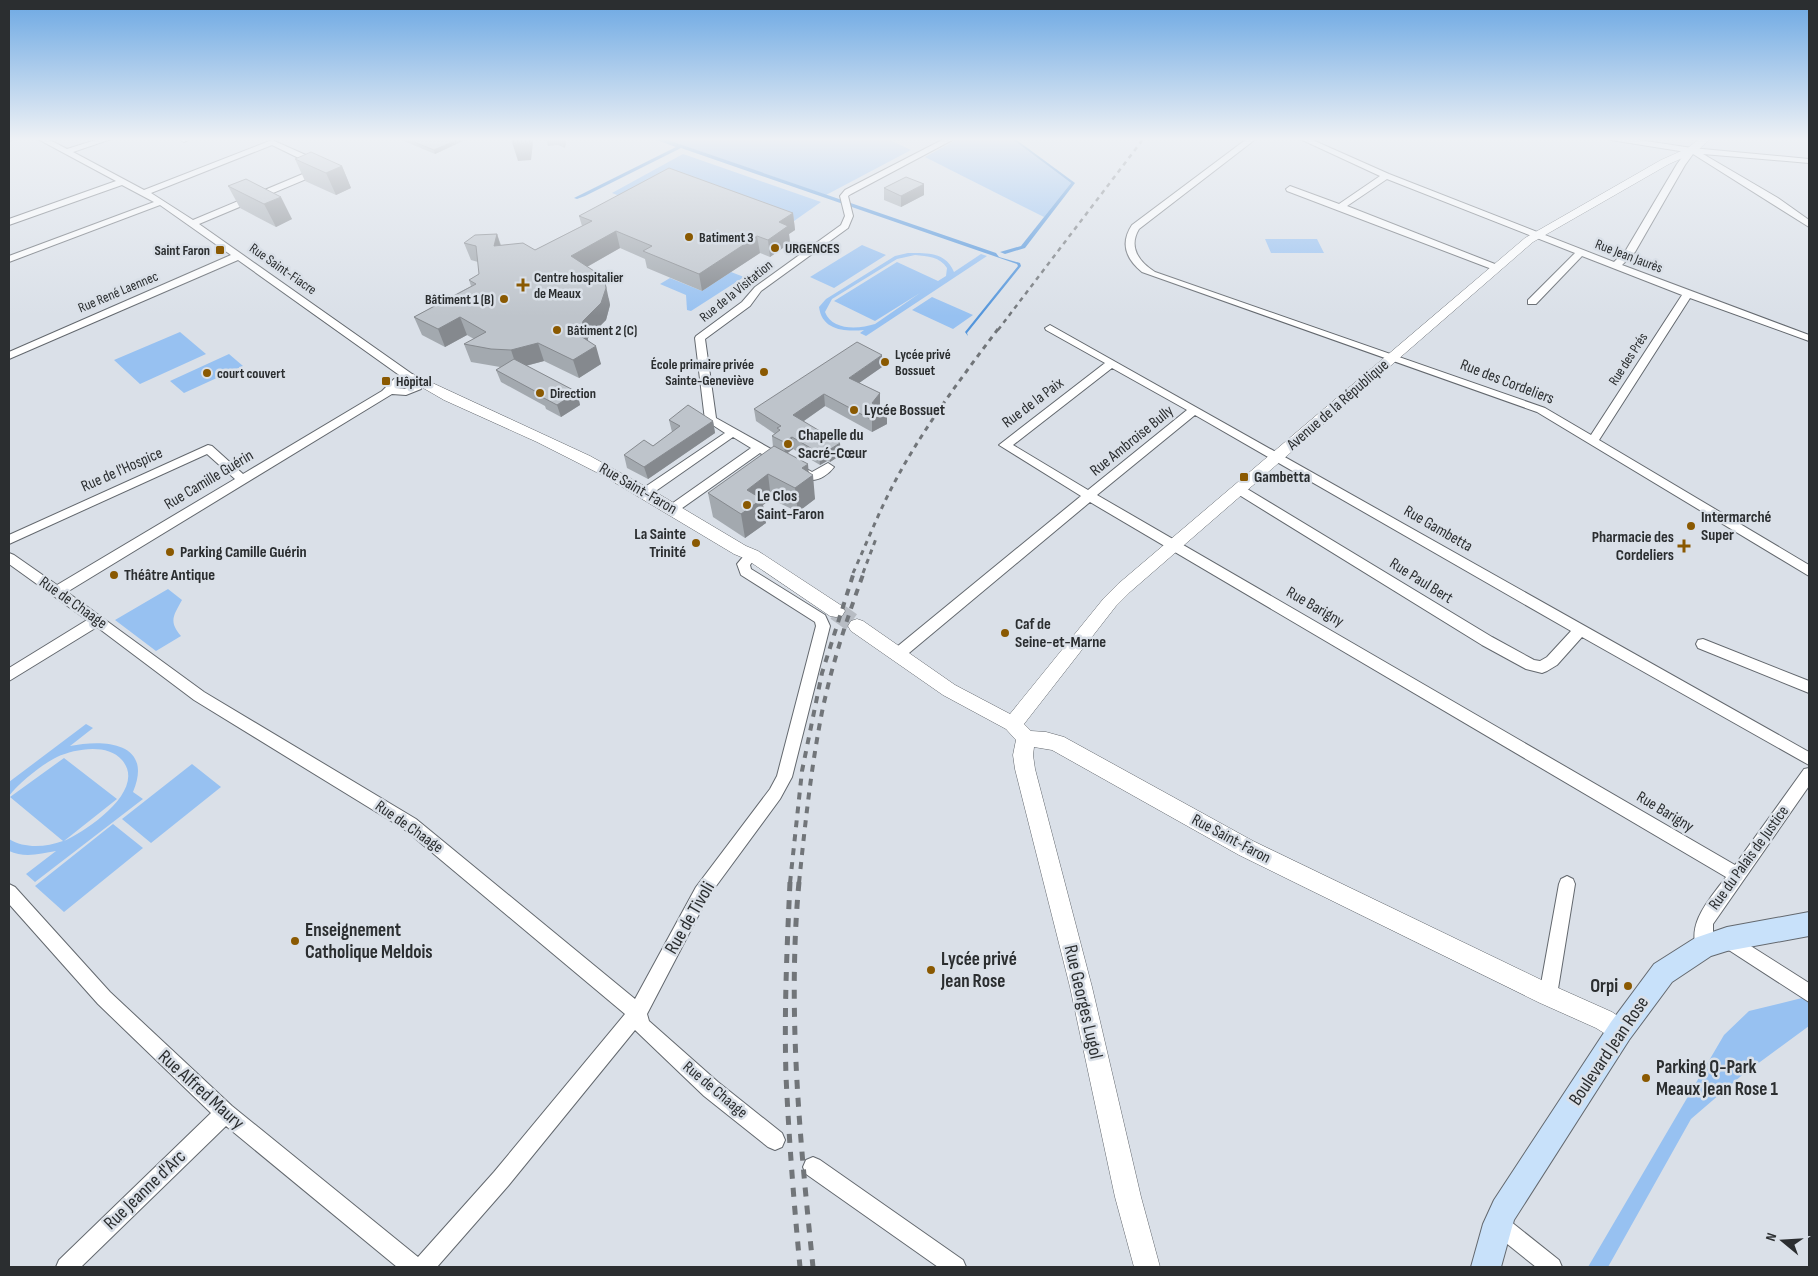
<svg xmlns="http://www.w3.org/2000/svg" width="1818" height="1276" font-family="'Sofia Sans Condensed',sans-serif">
<style>
.green{fill:#97c1f1;fill-rule:evenodd}
.water{fill:#5395db}
.lines{fill:none;stroke-linecap:round;stroke-linejoin:round}
.tertiary-tunnel{stroke:#b7bcc3;stroke-width:19;stroke-dasharray:19 9;stroke-linecap:butt}
.minor-casing{stroke:#63686e;stroke-width:2}
.tertiary-casing{stroke:#63686e;stroke-width:1}
.secondary-casing{stroke:#63686e;stroke-width:2}
.minor{fill:#fff;fill-rule:evenodd}
.tertiary{fill:#fff;fill-rule:evenodd}
.secondary{fill:#c8e1fa;fill-rule:evenodd}
.rail-far3{stroke:#717579;stroke-width:2.5;stroke-dasharray:4.5 4.5;stroke-linecap:butt}
.rail-far2{stroke:#717579;stroke-width:3;stroke-dasharray:5 5;stroke-linecap:butt}
.rail-far1{stroke:#717579;stroke-width:4;stroke-dasharray:7 7;stroke-linecap:butt}
.rail{stroke:#717579;stroke-width:5;stroke-dasharray:9 9;stroke-linecap:butt}
.wall{fill:#a3a9af}
.shaded-wall{fill:#85898e}
.building{fill:#bec4cb;stroke:#85898e}
.poi-dot{fill:#8a5901;stroke:#dae0e8;stroke-width:2}
.labels{text-anchor:middle;dominant-baseline:central;stroke-width:5;stroke-linejoin:round;paint-order:stroke}
.far-poi-label{font-size:14px;font-weight:bold;fill:#2b2e30;stroke:#dae0e8;text-anchor:start}
.far-street-label{font-size:14px;fill:#2b2e30;stroke:#dae0e8}
.street-label{font-size:16px;fill:#2b2e30;stroke:#dae0e8}
.poi-label{font-size:16px;font-weight:bold;fill:#2b2e30;stroke:#dae0e8;text-anchor:start}
.near-street-label{font-size:19px;fill:#2b2e30;stroke:#dae0e8}
.near-poi-label{font-size:19px;font-weight:bold;fill:#2b2e30;stroke:#dae0e8;text-anchor:start}
</style>
<rect width="100%" height="100%" fill="#dae0e8"/>
<path class="green" d="M662 138H885L911 150 826 195Z
M960 138H1011L1071 183 1044 217 925 157Z
M683 154 821 202 794 221 630 200 612 193Z
M1265 239H1317L1324 253H1271Z
M862 245 886 255 834 288 810 277Z
M908 253C927 253 946 252 954 272L981 254 987 256 866 336 860 333 864 330C844 332 822 330 819 307L826 299 895 256ZM915 255C928 256 940 257 947 268L946 276 938 281 897 262 834 301 875 321 920 293 875 324C859 329 832 331 825 312L832 299 897 259Z
M731 272 744 277 691 311 687 310 686 295 660 284 670 278 702 291Z
M932 297 973 315 953 329 912 310Z
M180 332 206 354 140 384 114 360Z
M229 354 243 366 184 393 170 381Z
M168 589 182 600C174 615 168 621 181 636L156 651 115 620Z
M86 724 93 728 70 746C104 739 154 742 133 792L143 799 35 882 26 874 56 851C40 854 24 858 9 851V839C25 849 46 847 63 841L10 797 64 758 117 799 64 841C86 831 148 790 122 760 107 743 75 749 57 757 41 765 20 782 9 796V782Z
M192 764 221 787 151 843 122 819Z
M113 824 143 848 64 912 35 886Z
M1802 998 1809 1003V1026L1741 1076 1691 1119 1608 1267H1588L1724 1035 1749 1011Z"/>
<path class="water" d="M651 138H662L996 253 999 257 1020 263 1021 266 967 333 968 336 965 332 1018 266 1017 264 681 148 585 196 577 199 574 198 676 147Z
M1011 138H1014L1075 183 1025 248 1005 254 1000 252 1021 246 1071 183Z"/>
<g class="lines">
<path class="tertiary-tunnel" d="M836 611 857 626"/>
<defs>
<path id="minor" d="M9 138H17L9 141Z
M36 138H46L67 149 102 138H114L73 152 144 190 272 140 317 160V164H311L272 145 151 193 193 220 317 168H323V172L199 224 422 381 421 389 406 395 392 394 67 592 204 692 416 819 635 999 696 887 770 789 777 776 816 626 815 622 741 575 737 564 747 552H757L758 555 750 565 751 569 825 615 830 626 792 777 780 799 708 897 647 1014 649 1021 718 1082 782 1133 785 1140 782 1147 775 1150 768 1147 704 1096 635 1030 508 1186 437 1267H397L226 1126 81 1267H56L59 1260 211 1113 98 1004 9 904V884L15 887 110 992 232 1106 418 1257 494 1172 625 1014 404 829 194 700 97 627 9 681V668L87 620 9 564V553L14 555 57 585 235 479 207 454 9 544V535L208 445 212 446 243 474 382 391 394 379 402 377 238 260 9 359V352L231 255 160 205 9 262V256L154 202 122 185 9 225V219L116 181ZM412 382V385L405 389 397 388 402 384Z
M177 138H186L188 140 184 142Z
M946 138H956L851 194 848 196 853 216 848 228 761 291 750 306 705 339 716 418 812 472 828 463 834 467C829 474 819 481 810 480 801 479 770 458 760 453L678 511H670L668 508 670 505 751 448 733 437 650 495H642L640 492 642 489 725 433 705 420 695 338 696 336 742 302 755 287 841 225 845 216 840 196 845 190Z
M1248 138H1257L1139 229C1128 247 1139 262 1155 272L1545 408 1591 435 1682 295 1582 256 1536 304H1528V300L1575 253 1387 179 1347 206 1500 266 1502 268 1497 271 1287 191 1286 189 1290 186 1339 204 1380 176 1298 138H1308L1389 174 1614 262 1626 250 1677 164 1686 152 1611 140 1607 138H1626L1692 148 1809 159V163L1703 154 1778 198 1809 220V227L1693 154 1685 165 1635 252 1622 265 1809 335V341L1690 298 1599 440 1809 565V576L1537 412 1142 272C1126 259 1120 243 1132 225Z
M1050 325 1809 752V765L1582 637 1557 665 1547 671 1542 673 1526 669 1482 645 1236 493 1234 490 1236 487H1244L1492 637 1534 660 1540 661 1547 657 1571 631 1195 415 1097 495 1735 865 1804 769 1809 768V786L1713 924V947L1710 953 1704 955 1698 953C1685 924 1710 899 1726 877L1090 502 903 658 898 659 893 658 891 654 893 650 1081 496 999 445 1105 363 1046 330 1045 328ZM1112 368 1187 410 1088 490 1013 445Z
M1703 639 1809 681V693L1698 648 1696 644 1698 640Z
M1567 876 1573 879 1575 884 1557 995 1554 1001 1548 1004 1542 1001 1539 995 1559 884 1561 879Z
M1727 931 1809 983V1002L1721 945 1718 939 1721 933Z
M813 1157 820 1160 963 1260 966 1267H938L806 1174 803 1167 806 1160Z
M1498 1214 1505 1217 1559 1260 1562 1267H1536L1491 1231 1488 1224 1491 1217Z"/>
<path id="tertiary" d="M1700 138H1711L1696 152 1669 164 1533 242 1130 592 1116 606 1024 724 1031 731 1046 732 1064 737 1253 841 1556 987 1612 1012 1628 1023 1632 1031 1628 1039 1620 1043 1596 1028 1540 1003 1239 855 1052 750 1034 747 1033 755 1035 769 1092 987 1141 1197 1160 1267H1134L1115 1197 1070 987 1015 769 1013 755 1016 740 1006 729 943 695 851 631 848 626 851 621 857 619 863 621 955 685 1010 714 1104 598 1118 584 1525 238 1661 160 1688 148Z
M413 374 590 456 657 493 746 546 758 551 842 606 845 611 842 616 836 617 830 616 746 559 734 554 602 475 537 442 444 400 406 378Z"/>
<path id="secondary" d="M1809 912V936L1727 951 1711 956 1672 982 1629 1040 1514 1220 1501 1267H1471L1483 1224 1494 1200 1611 1022 1654 964 1695 938 1727 927Z"/>
</defs>
<use href="#minor" class="minor-casing"/>
<use href="#tertiary" class="tertiary-casing"/>
<use href="#secondary" class="secondary-casing"/>
<use href="#minor" class="minor"/>
<use href="#tertiary" class="tertiary"/>
<use href="#secondary" class="secondary"/>
<path class="rail-far3" d="M998 330 1144 138"/>
<path class="rail-far2" d="M853 573C865 547 876 519 889 493 918 435 959 381 998 329
M863 573 877 536"/>
<path class="rail-far1" d="M790 883 802 771 822 673 854 572
M799 883C805 825 811 768 822 712 832 664 847 618 864 572"/>
<path class="rail" d="M790 882C787 947 784 1011 786 1076 789 1140 794 1204 800 1267
M799 882C787 1010 800 1140 813 1267"/>
</g>
<path class="wall" d="M398 138H464L465 140 435 154 399 139Z
M546 138H566L565 148 558 145 548 146Z
M295 159 342 166 351 188 336 195 305 181Z
M246 179 292 219 276 227 240 208 228 186Z
M884 188 924 195 901 207 884 200Z
M793 213 795 230 789 234 790 243 770 257 760 253 702 291 647 268 645 259 620 248 587 267 609 299 610 305 606 320 588 338V341L601 364 579 378 544 361 526 366 577 392 580 405 561 417 546 409 545 406 501 382 496 370 500 367 471 362 464 344 474 339 467 335 445 347 422 335 414 317 471 286 469 280 479 274 478 262 471 260 464 243 497 234 501 245 535 250 582 226 579 216Z
M882 367 859 383 880 393V406L879 407 887 412V424L872 432 825 406 804 421 841 455 830 462 827 461 820 465 793 449 787 453 809 472 815 499 798 512 771 499 763 505 766 523 745 538 713 517 708 493 773 447 772 436 775 434 756 421 754 409Z
M669 420 713 421 715 433 648 479 627 468 624 455 653 446 672 432Z"/>
<path class="shaded-wall" d="M461 138H464L465 140 435 154 434 150Z
M524 138H531L533 143 531 160 518 161 511 139Z
M563 138H566L565 148Z
M342 166 351 188 336 195 326 173Z
M924 184V195L901 207V196Z
M281 197 292 219 276 227 264 204Z
M793 213 795 230 789 234 790 243 770 257 768 240 779 222Z
M616 231 620 248 576 273 571 256Z
M497 234 502 251 494 246Z
M757 236 760 253 702 291 699 274Z
M605 281 610 305 606 320 588 338 587 344 576 333Z
M460 317 467 335 445 347 438 329Z
M538 343 544 361 517 368 511 350Z
M596 346 601 364 579 378 573 360Z
M882 355V367L849 390V378Z
M577 392 580 405 561 417 557 405Z
M880 393V406L872 416V403Z
M824 394 825 406 795 427 793 415Z
M887 412V424L872 432V420Z
M713 421 715 433 648 479 644 467Z
M792 437 793 449 785 455 784 442Z
M840 443 841 455 830 462 829 450Z
M826 449 827 461 820 465 819 453Z
M808 464 809 477 813 475 815 499 798 512 795 488 802 468Z
M768 474 771 499 763 505 766 523 745 538 741 514 747 490Z"/>
<path class="building" d="M404 138H461L434 150Z
M311 152 342 166 326 173 295 159Z
M669 168 793 213 779 222 788 226 768 240 757 236 699 274 643 251 652 246 616 231 571 256 594 271 605 281 606 288 601 303 583 321 582 326 576 333 596 346 573 360 538 343 511 350 491 349 464 344 486 332 460 317 438 329 414 317 476 284 469 280 479 274 476 246 464 243 475 235 497 234 494 246 523 243 535 250 592 221 579 216Z
M906 177 924 184 901 196 884 188Z
M246 179 281 197 264 204 228 186Z
M857 342 882 355 849 378 880 393 872 403 887 412 872 420 824 394 793 415 840 443 829 450 826 449 819 453 792 437 784 442 772 436 780 430 777 428 781 426 754 409Z
M514 359 577 392 557 405 542 397 544 396 496 370Z
M688 405 713 421 644 467 624 455 644 440 653 446 680 426 669 420Z
M774 446 808 464 802 468 813 475 795 488 768 474 747 490 762 499 741 514 708 493Z"/>
<linearGradient id="sky" x2="0" y2="1"><stop stop-color="#6ca8e3"/><stop offset="0.44" stop-color="#eef1f5"/><stop offset="1" stop-color="#eef1f5" stop-opacity="0"/></linearGradient>
<rect width="1818" height="316" fill="url(#sky)"/>
<g class="poi-dot">
<circle cx="689" cy="237" r="5"/>
<circle cx="775" cy="248" r="5"/>
<rect x="215" y="245" width="10" height="10" rx="2.5"/>
<path d="M520.5 277.5h5v5h5v5h-5v5h-5v-5h-5v-5h5z"/>
<circle cx="504" cy="299" r="5"/>
<circle cx="557" cy="330" r="5"/>
<circle cx="885" cy="362" r="5"/>
<circle cx="764" cy="372" r="5"/>
<circle cx="207" cy="373" r="5"/>
<rect x="381" y="376" width="10" height="10" rx="2.5"/>
<circle cx="540" cy="393" r="5"/>
<circle cx="854" cy="410" r="5"/>
<circle cx="788" cy="444" r="5"/>
<rect x="1239" y="472" width="10" height="10" rx="2.5"/>
<circle cx="747" cy="505" r="5"/>
<circle cx="1691" cy="526" r="5"/>
<circle cx="696" cy="543" r="5"/>
<path d="M1681.5 538.5h5v5h5v5h-5v5h-5v-5h-5v-5h5z"/>
<circle cx="170" cy="552" r="5"/>
<circle cx="114" cy="575" r="5"/>
<circle cx="1005" cy="633" r="5"/>
<circle cx="295" cy="941" r="5"/>
<circle cx="931" cy="970" r="5"/>
<circle cx="1628" cy="986" r="5"/>
<circle cx="1646" cy="1078" r="5"/>
</g>
<g class="labels">
<g class="far-poi-label">
<text x="699" y="237">Batiment 3</text>
<text x="785" y="248">URGENCES</text>
<text x="210" y="250" text-anchor="end">Saint Faron</text>
<text x="534" y="277">Centre hospitalier<tspan x="534" dy="16">de Meaux</tspan></text>
<text x="494" y="299" text-anchor="end">Bâtiment 1 (B)</text>
<text x="567" y="330">Bâtiment 2 (C)</text>
<text x="895" y="354">Lycée privé<tspan x="895" dy="16">Bossuet</tspan></text>
<text x="754" y="364" text-anchor="end">École primaire privée<tspan x="754" dy="16">Sainte-Geneviève</tspan></text>
<text x="217" y="373">court couvert</text>
<text x="396" y="381">Hôpital</text>
<text x="550" y="393">Direction</text>
</g>
<g class="far-street-label">
<text transform="translate(1629 256) rotate(21)">Rue Jean Jaurès</text>
<text transform="translate(283 269) rotate(35)">Rue Saint-Fiacre</text>
<text transform="translate(736 291) rotate(-39)">Rue de la Visitation</text>
<text transform="translate(118 292) rotate(-23)">Rue René Laennec</text>
<text transform="translate(1628 359) rotate(-57)">Rue des Prés</text>
</g>
<g class="street-label">
<text transform="translate(1507 382) rotate(21)">Rue des Cordeliers</text>
<text transform="translate(1033 403) rotate(-37)">Rue de la Paix</text>
<text transform="translate(1338 405) rotate(-41)">Avenue de la République</text>
<text transform="translate(1132 441) rotate(-39)">Rue Ambroise Bully</text>
<text transform="translate(122 470) rotate(-24)">Rue de l'Hospice</text>
<text transform="translate(209 480) rotate(-31)">Rue Camille Guérin</text>
<text transform="translate(638 489) rotate(30)">Rue Saint-Faron</text>
<text transform="translate(1438 529) rotate(30)">Rue Gambetta</text>
<text transform="translate(1421 581) rotate(32)">Rue Paul Bert</text>
<text transform="translate(73 603) rotate(35)">Rue de Chaage</text>
<text transform="translate(1315 607) rotate(30)">Rue Barigny</text>
<text transform="translate(1665 812) rotate(31)">Rue Barigny</text>
<text transform="translate(409 827) rotate(35)">Rue de Chaage</text>
<text transform="translate(1231 839) rotate(28)">Rue Saint-Faron</text>
<text transform="translate(1749 858) rotate(-54)">Rue du Palais de Justice</text>
<text transform="translate(715 1090) rotate(40)">Rue de Chaage</text>
</g>
<g class="poi-label">
<text x="864" y="410">Lycée Bossuet</text>
<text x="798" y="435">Chapelle du<tspan x="798" dy="18">Sacré-Cœur</tspan></text>
<text x="1254" y="477">Gambetta</text>
<text x="757" y="496">Le Clos<tspan x="757" dy="18">Saint-Faron</tspan></text>
<text x="1701" y="517">Intermarché<tspan x="1701" dy="18">Super</tspan></text>
<text x="686" y="534" text-anchor="end">La Sainte<tspan x="686" dy="18">Trinité</tspan></text>
<text x="1674" y="537" text-anchor="end">Pharmacie des<tspan x="1674" dy="18">Cordeliers</tspan></text>
<text x="180" y="552">Parking Camille Guérin</text>
<text x="124" y="575">Théâtre Antique</text>
<text x="1015" y="624">Caf de<tspan x="1015" dy="18">Seine-et-Marne</tspan></text>
</g>
<g class="near-street-label">
<text transform="translate(690 918) rotate(-60)">Rue de Tivoli</text>
<text transform="translate(1083 1002) rotate(77)">Rue Georges Lugol</text>
<text transform="translate(1609 1051) rotate(-56)">Boulevard Jean Rose</text>
<text transform="translate(201 1090) rotate(42)">Rue Alfred Maury</text>
<text transform="translate(145 1190) rotate(-44)">Rue Jeanne d'Arc</text>
</g>
<g class="near-poi-label">
<text x="305" y="930">Enseignement<tspan x="305" dy="22">Catholique Meldois</tspan></text>
<text x="941" y="959">Lycée privé<tspan x="941" dy="22">Jean Rose</tspan></text>
<text x="1618" y="986" text-anchor="end">Orpi</text>
<text x="1656" y="1067">Parking Q-Park<tspan x="1656" dy="22">Meaux Jean Rose 1</tspan></text>
</g>
</g>
<rect width="1818" height="1276" fill="none" stroke="#2b2e30" stroke-width="20"/>
<g transform="translate(1783 1241) rotate(288)" stroke="#dae0e8" stroke-width="4" paint-order="stroke">
<path d="M0-4L9 19L0 12L-9 19Z" fill="#2b2e30"/>
<text y="-8" font-size="14" font-weight="bold" text-anchor="middle" fill="#2b2e30">N</text>
</g>
</svg>
